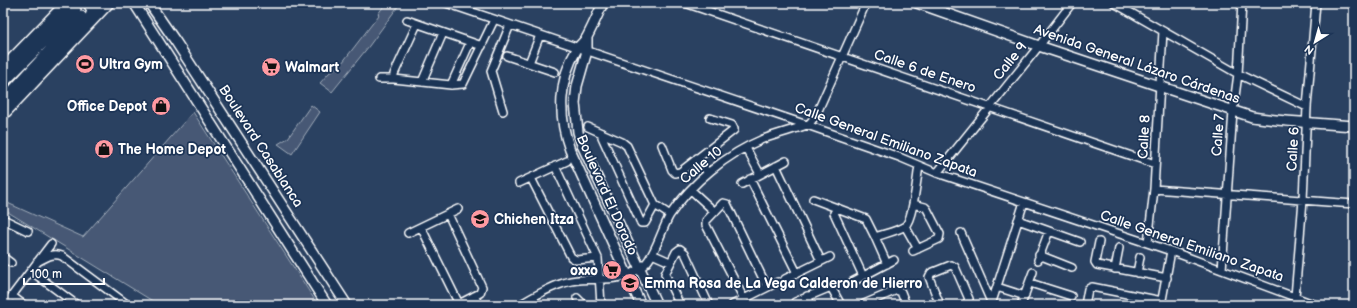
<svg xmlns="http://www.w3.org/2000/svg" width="1357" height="308" font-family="'Balsamiq Sans',sans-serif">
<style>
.green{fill:#465975;stroke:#a2acba}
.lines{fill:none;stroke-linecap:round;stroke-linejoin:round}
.minor-casing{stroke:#fff;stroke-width:10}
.major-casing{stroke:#fff;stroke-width:12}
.highway-casing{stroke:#fff;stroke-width:14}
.minor{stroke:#1d3557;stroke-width:7}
.major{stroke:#1d3557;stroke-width:9}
.highway{stroke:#1d3557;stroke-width:11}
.labels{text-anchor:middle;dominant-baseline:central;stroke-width:3.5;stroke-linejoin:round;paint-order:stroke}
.street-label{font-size:14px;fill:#fff;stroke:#1d3557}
.poi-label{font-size:14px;font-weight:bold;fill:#fff;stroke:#1d3557;text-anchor:start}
</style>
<rect width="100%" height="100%" fill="#2a4161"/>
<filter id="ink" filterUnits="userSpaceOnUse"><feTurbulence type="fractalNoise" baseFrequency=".025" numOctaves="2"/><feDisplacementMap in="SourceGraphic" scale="8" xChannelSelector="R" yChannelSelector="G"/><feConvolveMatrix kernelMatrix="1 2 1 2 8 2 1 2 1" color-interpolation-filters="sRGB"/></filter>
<g filter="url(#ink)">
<path class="green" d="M386 3H399V5L369 46 332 92 320 83 329 73 342 63 379 15 378 14Z
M311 105 320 112 292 154 278 144 288 138Z
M193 112 318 305H159L3 209V201L83 237Z"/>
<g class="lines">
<defs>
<path id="minor" d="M446 3 807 125 899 157 937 173 1171 251 1316 305
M685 3 1155 164
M1114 3 1238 74 1307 107
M407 20 482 46
M507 56 555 72
M529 63 540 35
M379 79H394L451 85 463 84 494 20
M394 79V74L417 24
M422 82 443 33
M451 85 470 43
M503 111 491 71 510 25
M588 127 622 142 627 146 655 205 670 215
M602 133V137L641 223H645L655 205
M662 145 672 170 675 173 680 172 734 130V129L732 125 710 118
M746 148 760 174
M697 158 708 173
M555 166 598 258 601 305
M776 166 821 261
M937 173 1039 46 1072 3
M531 178 571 257 576 260 598 258
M750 179 797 273
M519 183 567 161
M742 184 786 161
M1154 189 1354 204
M691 190 715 212
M813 199 866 219 875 237 887 264
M913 204 925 207 927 209 940 234 939 239 913 251
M837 209 834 213 863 276
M448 214 482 287 480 293 457 305
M3 219 28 231
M1018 220 1080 242
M905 226 918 249
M421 227 459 304
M408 233 458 209
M961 233 992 304
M875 237C883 234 898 231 905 226 913 220 917 177 919 166
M1099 242 1095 262 1097 265 1167 278
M1148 243 1154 189 1163 31
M652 254 670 262
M1039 255 1072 268
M3 257 11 263
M1038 260 1049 231
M37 262C45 258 53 252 62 256L128 305
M1115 269 1119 248
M1222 270 1233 111 1238 74 1242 3
M31 271 77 305
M1137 273 1140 257
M785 279 830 257
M852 282 894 260
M1030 283 1071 296
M997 287 1025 296
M12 296 24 305
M474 296 479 305
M807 296 811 305
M1295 297 1303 200 1307 107 1316 3
M577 298 584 305
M744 299 706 225V221L723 203 727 204 767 287
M795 302 831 287 841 305
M864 304 897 290 901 292 906 305
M5 305 51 244
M519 305C535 296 553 285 571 281 599 276 619 286 644 265 655 256 662 228 670 215 692 182 727 154 763 139 777 134 792 130 807 125L810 123 816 115 866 3
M680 305 665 274 676 252 680 249 685 253 709 305
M732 305 778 282
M940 305 929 277 931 273 951 265 955 267 969 299 966 305
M991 305 1024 202
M1021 305 1033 272
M1085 305 1088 289 1092 287 1162 301
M1161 305 1171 251"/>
<path id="major" d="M134 3 327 305
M149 3 176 42 347 305
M603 3C598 14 593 26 587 37 585 41 580 44 577 49 558 80 558 117 570 150L641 305
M917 3 1039 46 1252 117C1285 122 1320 123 1354 126
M587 38V51L577 86 575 103 578 132 582 145 657 305"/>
<path id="highway" d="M89 23 93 10 89 3
M3 69 67 3
M3 82 75 10
M3 102 81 17
M3 114 108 3"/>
</defs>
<use href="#minor" class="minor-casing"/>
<use href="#major" class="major-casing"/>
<use href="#highway" class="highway-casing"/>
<use href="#minor" class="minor"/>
<use href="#major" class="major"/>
<use href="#highway" class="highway"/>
</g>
</g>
<defs>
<symbol id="stadium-disc" viewBox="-11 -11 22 22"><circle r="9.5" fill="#ff9aa2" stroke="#1d3557"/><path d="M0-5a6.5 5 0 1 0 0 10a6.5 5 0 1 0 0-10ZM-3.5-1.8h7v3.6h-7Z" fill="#111"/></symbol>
<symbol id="supermarket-disc" viewBox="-11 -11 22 22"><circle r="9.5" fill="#ff9aa2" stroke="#1d3557"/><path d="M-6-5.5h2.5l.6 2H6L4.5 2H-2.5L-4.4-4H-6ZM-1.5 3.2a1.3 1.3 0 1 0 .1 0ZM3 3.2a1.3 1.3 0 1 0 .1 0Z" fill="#111"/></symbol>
<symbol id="shop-disc" viewBox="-11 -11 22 22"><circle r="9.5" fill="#ff9aa2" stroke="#1d3557"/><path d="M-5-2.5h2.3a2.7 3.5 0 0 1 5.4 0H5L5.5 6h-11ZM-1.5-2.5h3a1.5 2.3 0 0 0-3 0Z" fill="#111"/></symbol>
<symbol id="school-disc" viewBox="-11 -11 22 22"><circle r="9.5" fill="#ff9aa2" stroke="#1d3557"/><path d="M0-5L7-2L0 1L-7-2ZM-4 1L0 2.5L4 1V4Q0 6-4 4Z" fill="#111"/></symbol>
</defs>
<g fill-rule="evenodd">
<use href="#stadium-disc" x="74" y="53" width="22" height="22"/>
<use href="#supermarket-disc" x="260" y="56" width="22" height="22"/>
<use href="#shop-disc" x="150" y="95" width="22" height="22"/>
<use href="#shop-disc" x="93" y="138" width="22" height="22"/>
<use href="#school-disc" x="469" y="208" width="22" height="22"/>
<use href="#supermarket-disc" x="601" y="259" width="22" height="22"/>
<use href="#school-disc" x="619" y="272" width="22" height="22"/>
</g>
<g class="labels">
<g class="street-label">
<text transform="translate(1010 61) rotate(-51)">Calle 9</text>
<text transform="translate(1137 64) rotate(19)">Avenida General Lázaro Cárdenas</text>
<text transform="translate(925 71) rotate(19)">Calle 6 de Enero</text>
<text transform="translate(1218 135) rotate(-86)">Calle 7</text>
<text transform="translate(1144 137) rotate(-87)">Calle 8</text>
<text transform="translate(886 140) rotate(20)">Calle General Emiliano Zapata</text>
<text transform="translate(261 146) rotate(57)">Boulevard Casablanca</text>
<text transform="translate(1293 149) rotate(-87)">Calle 6</text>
<text transform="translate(701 165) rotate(-40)">Calle 10</text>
<text transform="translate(607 195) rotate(66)">Boulevard El Dorado</text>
<text transform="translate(1192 246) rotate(19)">Calle General Emiliano Zapata</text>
</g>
<g class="poi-label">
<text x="99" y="64">Ultra Gym</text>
<text x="285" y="67">Walmart</text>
<text x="147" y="106" text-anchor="end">Office Depot</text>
<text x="118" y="149">The Home Depot</text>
<text x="494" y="219">Chichen Itza</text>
<text x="598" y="270" text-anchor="end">oxxo</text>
<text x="644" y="283">Emma Rosa de La Vega Calderon de Hierro</text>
</g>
</g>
<rect width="1357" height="308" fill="none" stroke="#1d3557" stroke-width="16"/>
<rect x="8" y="8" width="1341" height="292" fill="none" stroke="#fff" stroke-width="1.5" filter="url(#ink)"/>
<g transform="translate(1315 42) rotate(217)" stroke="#1d3557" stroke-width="3" paint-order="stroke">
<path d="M0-3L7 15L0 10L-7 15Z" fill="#ffffff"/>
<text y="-6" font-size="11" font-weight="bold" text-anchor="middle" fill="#ffffff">N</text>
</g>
<path d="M24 278v6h80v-6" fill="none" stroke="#ffffff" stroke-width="2"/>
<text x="30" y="278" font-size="12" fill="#ffffff" stroke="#1d3557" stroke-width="3" paint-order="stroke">100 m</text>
</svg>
